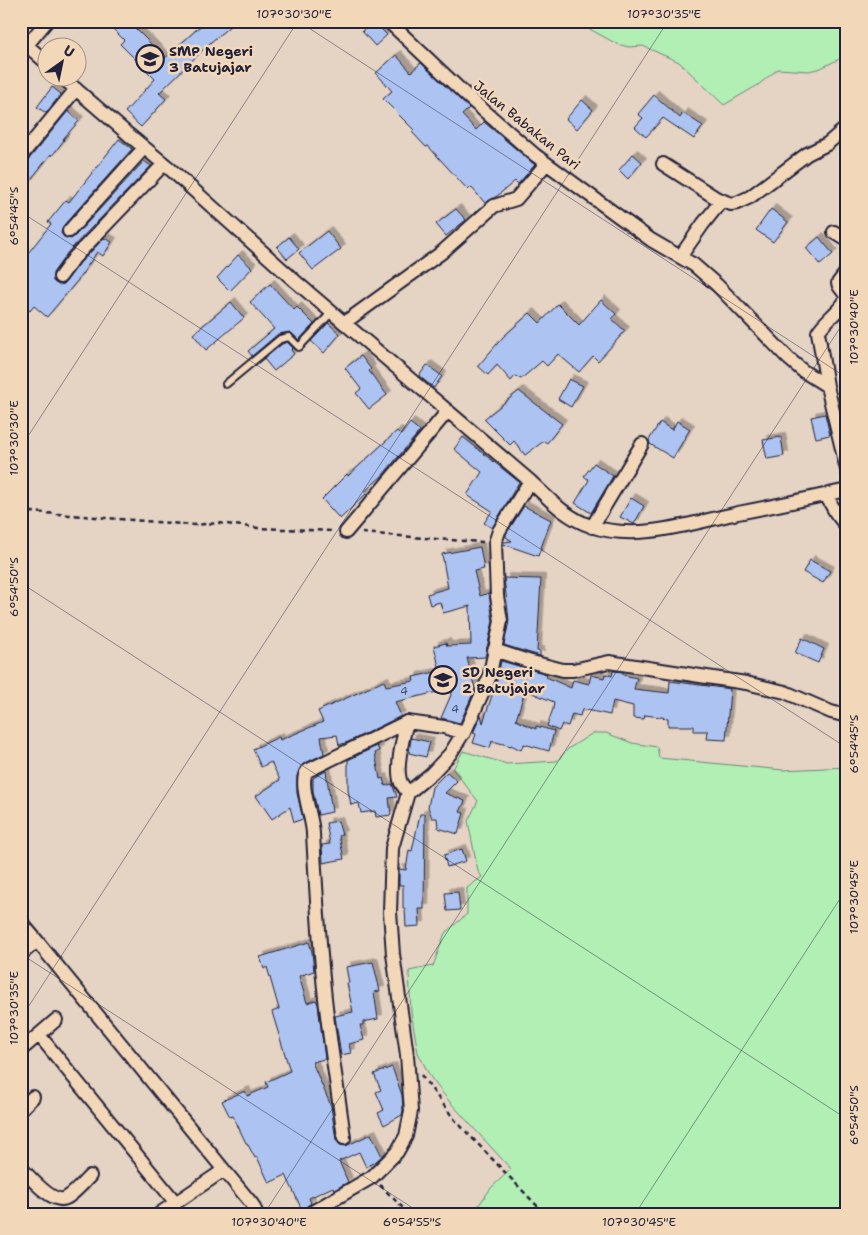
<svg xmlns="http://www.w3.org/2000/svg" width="868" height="1235" font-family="'Shantell Sans',sans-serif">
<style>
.green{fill:#b2efb4;stroke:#6a8878}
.building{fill:#adc4f2;stroke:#22223b;filter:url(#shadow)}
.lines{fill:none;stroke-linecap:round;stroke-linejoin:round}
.lane-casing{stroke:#22223b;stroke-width:10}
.street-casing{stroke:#22223b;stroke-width:16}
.path{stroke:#22223b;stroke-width:2.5;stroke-dasharray:5 4;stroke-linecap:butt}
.lane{stroke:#f3d7b9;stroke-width:6}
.street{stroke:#f3d7b9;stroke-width:12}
.ticks{fill:none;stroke:#22223b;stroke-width:1;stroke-opacity:0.45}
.labels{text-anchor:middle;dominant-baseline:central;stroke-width:5;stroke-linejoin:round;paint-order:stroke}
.number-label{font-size:11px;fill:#454a69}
.poi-label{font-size:14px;font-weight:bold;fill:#22223b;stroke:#f3d7b9;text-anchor:start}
.street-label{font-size:14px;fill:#22223b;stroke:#f3d7b9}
.neatline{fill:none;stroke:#22223b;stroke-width:2}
.ticks-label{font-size:12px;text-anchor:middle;fill:#22223b}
</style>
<defs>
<filter id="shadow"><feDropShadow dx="4.5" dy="-4.5" stdDeviation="0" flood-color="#0004"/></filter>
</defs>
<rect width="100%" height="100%" fill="#e5d3c4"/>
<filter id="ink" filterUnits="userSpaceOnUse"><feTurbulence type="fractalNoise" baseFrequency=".02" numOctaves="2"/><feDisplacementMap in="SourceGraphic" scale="10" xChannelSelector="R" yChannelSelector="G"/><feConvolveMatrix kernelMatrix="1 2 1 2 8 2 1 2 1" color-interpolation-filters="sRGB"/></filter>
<g filter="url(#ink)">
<path class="green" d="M575 21H847V55L821 68 809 71 778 69 758 85 724 105 679 62 643 46 629 47 617 44Z
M593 733H606L632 743 657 747 659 758 783 770 847 767V939L843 945 847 941V1214H476V1209L491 1188 511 1169 449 1101 431 1078 418 1053 411 1012 409 971 433 966 445 933 467 914V888L482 877 478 871 468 821 478 801 453 769 463 751 507 764 557 761 568 749Z"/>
<path class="building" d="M105 21H138L133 26 165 58 206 21H236L211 42 159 93 166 99 141 127 125 112 155 79 120 44 124 40Z
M373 21 387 35 375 46 362 31Z
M396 55 411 72 421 63 469 108 462 115 476 130 484 122 535 165 518 184 515 181 497 196 485 203 471 187 468 190 428 146 426 147 412 132 414 130 383 99 392 91 376 73Z
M52 87 61 94 46 113 37 107Z
M654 95 680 118 683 113 703 126 694 139 663 118 646 137 635 127 643 118 638 114Z
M582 100 593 110 577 129 566 119Z
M68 111 79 121 63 139 64 140 52 156 51 154 21 192V169Z
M119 139 132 149 63 226 61 233 64 237 71 239 75 236 144 161 151 166 68 252 53 273V281L59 285 64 284 80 263 104 238 112 242 103 256 97 252 78 280 47 317 34 306 30 311 21 304V264L26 258 25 257 51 224 48 222 66 200 69 202Z
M633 154 642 162 628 179 619 170Z
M456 209 466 220 446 236 436 224Z
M771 209 788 222 773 242 756 230Z
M327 231 341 249 313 270 299 253Z
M289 237 299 249 287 259 277 247Z
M819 237 833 254 820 265 806 248Z
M238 255 252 268 230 291 217 278Z
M270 284 294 310 297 307 314 324 299 340 290 332 278 334 252 356 248 351 274 329 250 302Z
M601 300 616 314 612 319 625 331 598 361 593 356 579 372 558 354 547 366 542 361 521 379 515 376 511 381 497 365 488 375 478 366 503 337 530 313 540 323 558 304 579 325Z
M231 302 244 318 206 350 193 334Z
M328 323 340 334 324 353 311 341Z
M287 342 293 348 291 350 294 354 274 371 264 359 282 344Z
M361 356 371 369 369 371 387 395 369 409 356 393 361 389 345 368Z
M427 365 442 376 434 388 419 376Z
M569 379 583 386 571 407 558 399Z
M519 391 562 424 547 443 544 441 525 455 514 441 510 445 484 419Z
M825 414 830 435 816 438 811 417Z
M677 421 690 429 673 458 650 444 649 440 660 422 672 430Z
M410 423 420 431 382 476 364 492 366 494 340 519 322 499 347 474 348 476 397 431 401 435Z
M463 437 519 482 492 528 484 523 492 511 467 495 482 472 454 449Z
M781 437 784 456 767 459 763 440Z
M594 463 613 476 591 513 575 503 589 480 584 476Z
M631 498 644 506 634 524 620 517Z
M524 506 551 520 538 556 503 544 504 542 512 541 506 537V534Z
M480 547 484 569 474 571 480 596 489 593 493 621 485 657 467 658 475 689 460 723 441 718 454 688 395 702 401 716 348 742 339 745 337 735 321 737 324 754 303 764 297 776V793L303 819 294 822 290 807 272 819 256 796 280 780 271 762 261 767 253 749 279 737 280 740 323 722 318 711 384 681 386 686 414 681 413 677 440 671 434 646 446 643 447 646 471 645 470 606 443 613 440 602 430 605 427 594 448 588 442 554Z
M810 560 830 571 823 583 803 572Z
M504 578 541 579 537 651H540V656L504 645 509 620Z
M802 638 824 649 818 663 795 653Z
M501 661 547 674 546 677 571 688 573 680 589 684 591 675 604 678 605 674 612 676 613 671 623 672V675L637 678 634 689 669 693 670 681 730 689 726 740 707 739 708 731H694V726H668V718L645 715 644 719 633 718V706L613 701 610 715 582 709 580 716 572 714 568 726 562 724 559 731 547 726 553 709 554 702 525 690 516 720 536 729V726L554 731 549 751 524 744 521 750 511 745V746L492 741 490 748 473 743 476 734 473 733 481 715 483 723 497 680Z
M411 738 430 742 426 757 409 753Z
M377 746 379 751 375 753 380 779 383 778 385 786 392 784 397 797 389 798 391 815 376 817 375 811 361 813 359 803 351 805 348 790V760Z
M326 771 332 812 318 815 313 791V778Z
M447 772 457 781 445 793 465 801 460 812 464 813 458 834 438 828 437 818H432L428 807 432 787Z
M420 814H425L424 909H419L420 926 406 927 405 909H403V885H399V869L406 870 409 850 412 851Z
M338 821 342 835 339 836 344 859 323 863 322 845 330 844 326 823Z
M462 849 466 861 447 867 444 855Z
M458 892 460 910 447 911 445 893Z
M309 942 312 952 314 971 299 976 307 1003 316 1000 318 1004 325 1059 312 1062 331 1106 336 1140 340 1145 346 1146 371 1134 382 1156 375 1162 366 1167 359 1152 339 1161 348 1182 334 1190 333 1187 309 1198 311 1203 302 1210 286 1175 269 1183 257 1157 255 1158 247 1143H246L233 1116 230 1117 222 1101 245 1091 247 1096 268 1087 266 1082 290 1071 272 1012 279 1009 267 967 264 969 260 957Z
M373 962 380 991 374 992 378 1019 363 1022V1025H360L364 1040 349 1044 351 1053 341 1055 335 1016 353 1012 347 983H349L346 967Z
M392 1067 402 1095 403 1110 402 1115 384 1125 378 1113 384 1110 376 1092 381 1090 374 1074Z"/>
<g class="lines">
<defs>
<path id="lane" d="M226 384 280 339 289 337 299 347 332 312"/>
<path id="street" d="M388 21 467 96 535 155 651 240 694 265 717 285 789 359 803 371 827 386 847 470
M21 40 48 64
M27 45 47 21
M63 78 129 135 169 168 295 281 530 481C548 498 566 518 591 526 636 542 693 523 738 513 774 506 811 498 847 490
M21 156 76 89
M663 164 716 198 731 204 737 203 750 197 807 154 827 144 847 127
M69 231 144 148
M834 232 847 240
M680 257 703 224 722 200
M60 277 74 258 164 164
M344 323 441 253 494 206 516 199 546 164
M827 386 818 332C823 322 846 306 846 297 845 291 839 289 838 283L847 271
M826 495 836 513 847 527
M592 527 642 444
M346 532 447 412
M494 650 528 661 563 670H573L609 662 746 683 785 692 831 712 847 716
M407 722C403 737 395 769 401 783 403 786 406 790 408 793
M21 922 37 941 21 954
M37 941 224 1170 159 1214
M39 1035 176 1203
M21 1050 56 1020
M21 1109 33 1097
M344 1138C338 1091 330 1044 325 998 319 943 316 889 313 834 313 818 298 783 307 771L407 722 444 727 464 733
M21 1168C30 1177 53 1205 66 1198 73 1195 84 1182 90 1176
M224 1170 252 1204 257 1214
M21 1212 22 1214
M309 1214 372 1177 397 1152 406 1136 411 1111 407 1055 393 954 390 912 392 848 408 793 432 773 450 754 467 727 489 678 501 621 497 596 495 543 499 531 530 481"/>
</defs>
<use href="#lane" class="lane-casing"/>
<use href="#street" class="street-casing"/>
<path class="path" d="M21 514 33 512 194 525 219 523 258 528 334 531
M362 533C402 536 443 540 483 542
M421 1075 455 1120 545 1214
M380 1185 409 1214"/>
<use href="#lane" class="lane"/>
<use href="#street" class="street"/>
</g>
</g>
<path class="ticks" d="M298 21 847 378M21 212 847 748M21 447 298 21M21 583 847 1119M21 954 422 1214M21 1018 668 21M264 1214 847 317M635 1214 847 888"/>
<defs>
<symbol id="school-ring" viewBox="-11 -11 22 22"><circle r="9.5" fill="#f3d7b9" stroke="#22223b" stroke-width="1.5"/><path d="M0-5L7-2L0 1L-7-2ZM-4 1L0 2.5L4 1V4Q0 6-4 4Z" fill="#22223b"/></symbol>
</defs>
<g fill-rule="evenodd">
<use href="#school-ring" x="134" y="43" width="32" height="32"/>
<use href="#school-ring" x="427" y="664" width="32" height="32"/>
</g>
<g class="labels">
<g class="number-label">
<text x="404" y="691">4</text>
<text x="455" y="709">4</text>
</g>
<g class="poi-label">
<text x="169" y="51">SMP Negeri<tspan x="169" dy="16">3 Batujajar</tspan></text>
<text x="462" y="672">SD Negeri<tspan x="462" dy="16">2 Batujajar</tspan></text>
</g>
<g class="street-label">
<text transform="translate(527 125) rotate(39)">Jalan Babakan Pari</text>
</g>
</g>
<rect width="868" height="1235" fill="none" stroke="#f3d7b9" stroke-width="55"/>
<g transform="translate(62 62) rotate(33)"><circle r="24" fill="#f3d7b9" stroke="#9f8f87"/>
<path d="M0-4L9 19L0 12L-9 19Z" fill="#22223b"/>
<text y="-8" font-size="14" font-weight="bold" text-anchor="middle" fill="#22223b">U</text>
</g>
<rect x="28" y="28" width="812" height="1180" class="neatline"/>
<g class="ticks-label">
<text x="294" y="18">107°30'30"E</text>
<text x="664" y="18">107°30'35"E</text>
<text transform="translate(14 216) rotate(-90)" y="4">6°54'45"S</text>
<text transform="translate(854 327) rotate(-90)" y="4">107°30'40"E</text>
<text transform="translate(14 438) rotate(-90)" y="4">107°30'30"E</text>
<text transform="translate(14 587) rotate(-90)" y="4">6°54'50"S</text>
<text transform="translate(854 744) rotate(-90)" y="4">6°54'45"S</text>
<text transform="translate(854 897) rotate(-90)" y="4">107°30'45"E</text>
<text transform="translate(14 1008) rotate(-90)" y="4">107°30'35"E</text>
<text transform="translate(854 1115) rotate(-90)" y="4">6°54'50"S</text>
<text x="269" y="1226">107°30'40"E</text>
<text x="412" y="1226">6°54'55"S</text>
<text x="639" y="1226">107°30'45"E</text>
</g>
</svg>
